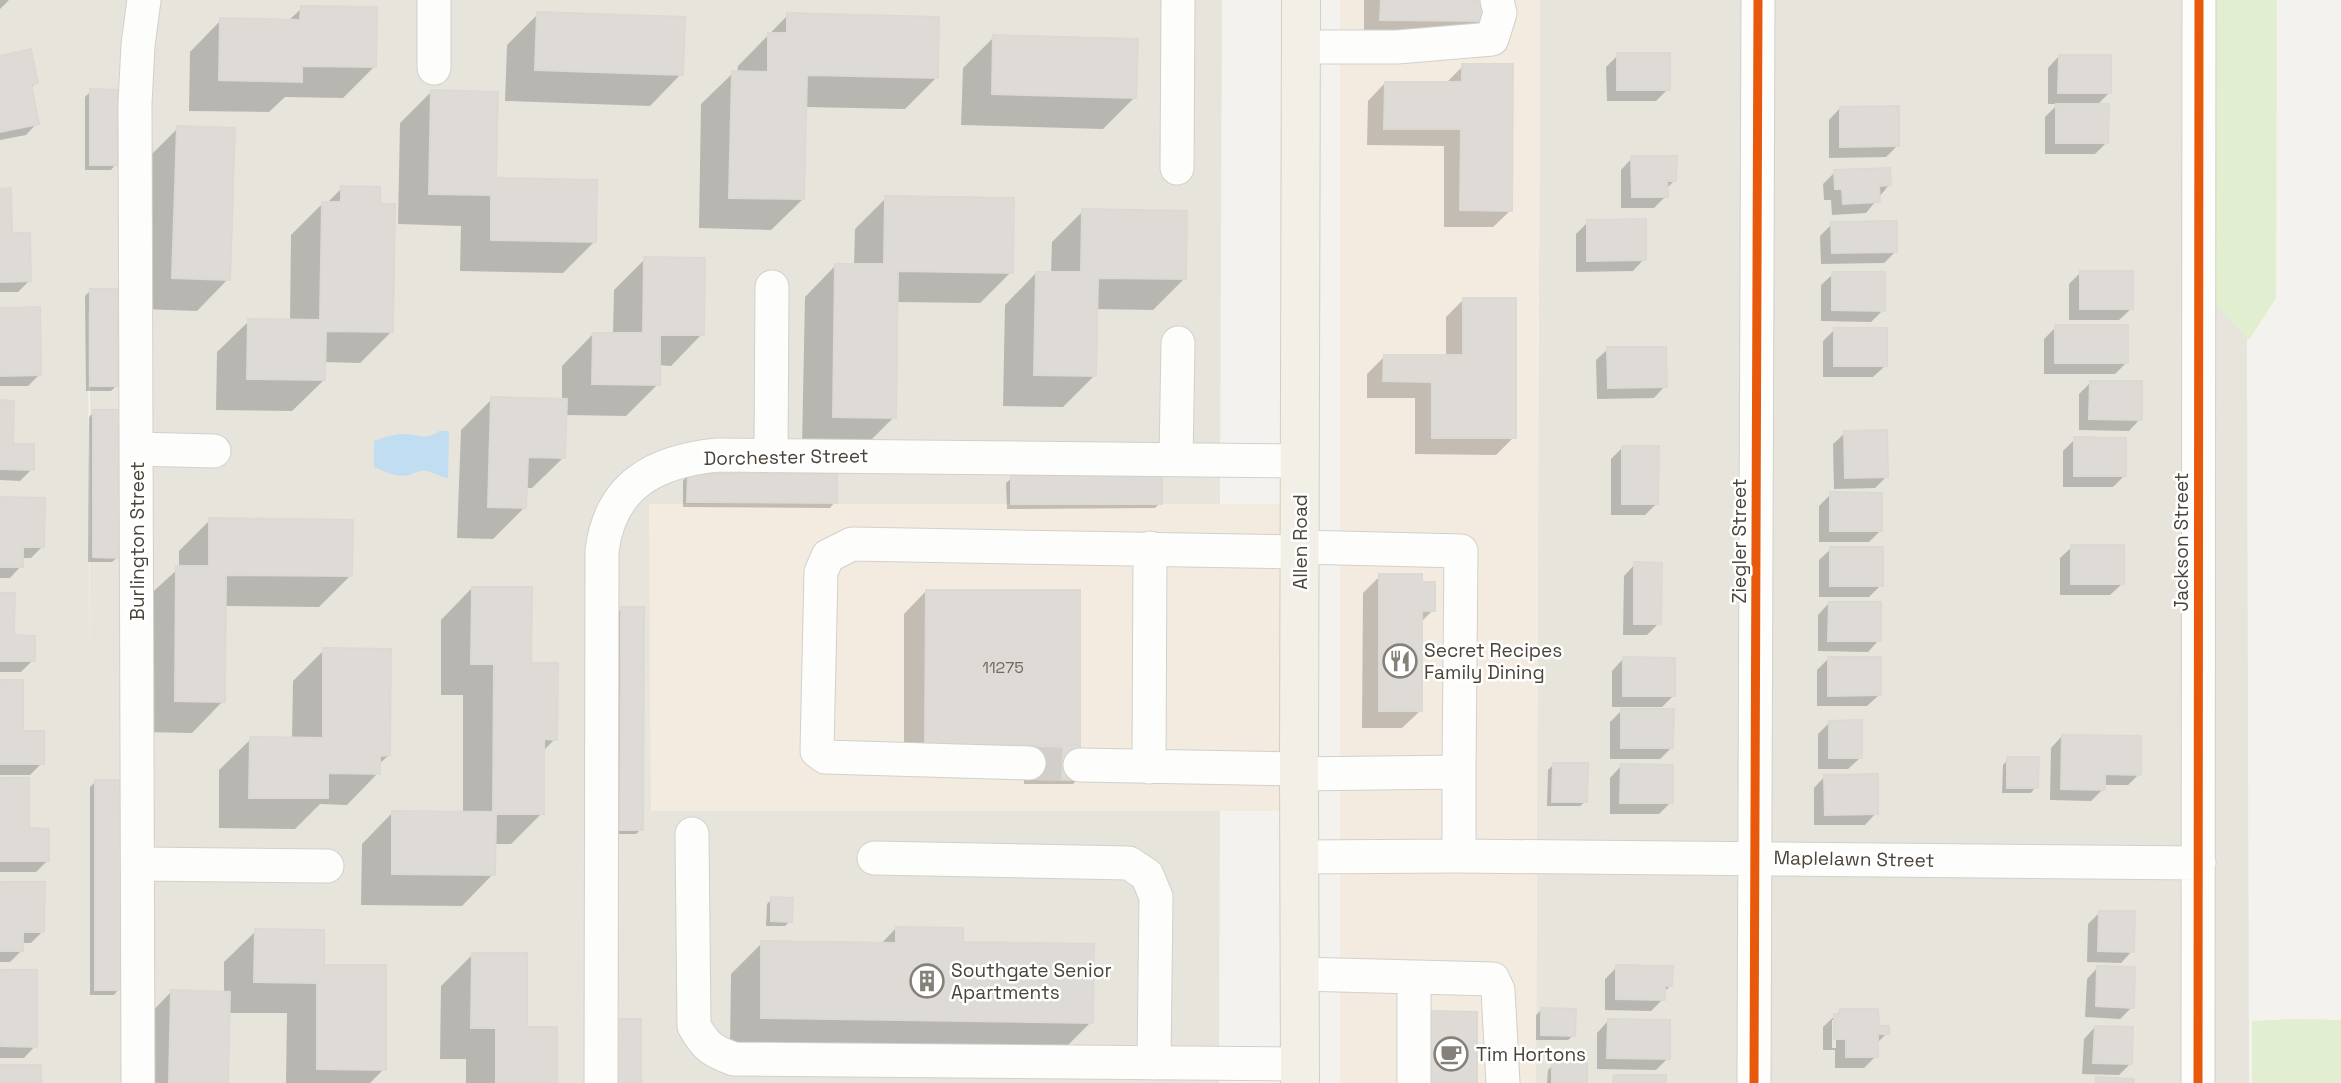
<svg xmlns="http://www.w3.org/2000/svg" width="2341" height="1083" font-family="'Space Grotesk',sans-serif">
<style>
.residential{fill:#e7e4dc;fill-rule:evenodd}
.commercial{fill:#f3ebdf}
.green{fill:#e1eecf}
.water{fill:#c0ddf1}
.shadow{fill:#0003;fill-rule:evenodd}
.building{fill:#dedbd6;stroke:#dcd9d4;stroke-width:2}
.lines{fill:none;stroke-linecap:round;stroke-linejoin:round}
.minor-tunnel{stroke:#d2cfca;stroke-width:33;stroke-dasharray:33 17;stroke-linecap:butt}
.minor-casing{stroke:#d2d0cb;stroke-width:35}
.major-casing{stroke:#d6cebb;stroke-width:40}
.minor{stroke:#fdfdfc;stroke-width:33}
.major{stroke:#f2efe6;stroke-width:38}
.cycleway-casing{stroke:#fff;stroke-width:13}
.cycleway{stroke:#e8590c;stroke-width:9}
.labels{text-anchor:middle;dominant-baseline:central;stroke-width:5;stroke-linejoin:round;paint-order:stroke}
.number-label{font-size:16px;fill:#706a61}
.street-label{font-size:19px;fill:#4b4439;stroke:#fff}
.poi-label{font-size:19px;fill:#4b4439;stroke:#fff;text-anchor:start}
</style>
<rect width="100%" height="100%" fill="#f4f2ee"/>
<path class="residential" d="M0 0H1222L1220 504H650L651 811 1220 810 1219 1083H0ZM88 313H90V675Z
M1540 0H2246L2249 1083H1536Z"/>
<path class="commercial" d="M1340 0H1540L1536 1083H1340Z
M649 504H1300L1299 811H651Z"/>
<path class="green" d="M2213 0H2277L2276 298 2249 340 2212 300Z
M2292 1019 2341 1020V1083H2252V1021Z"/>
<path class="water" d="M439 431H449L448 478C440 477 434 472 426 471 419 470 415 473 409 475 397 478 385 472 374 467V441C383 438 393 434 402 434 418 433 425 442 439 431Z"/>
<path class="shadow" d="M0 0H9L0 9Z
M1364 0H1485V20L1467 38 1364 37Z
M302 8 374 67 343 98 285 97 269 112 189 111 190 52 221 20 287 22Z
M538 14 681 74 650 106 505 101 507 45Z
M788 15 937 77 905 109 805 107 803 199 771 230 699 228 701 104 733 73H737L738 66Z
M994 37 1135 97 1103 129 961 125 963 68Z
M1618 55 1668 89 1656 101H1607L1606 67Z
M2059 56 2109 93 2096 106 2107 142 2095 154H2045V117L2058 104H2048V68Z
M0 57 36 83 30 89 37 123 26 135 0 140Z
M1463 66 1511 210 1493 227H1444V146L1367 145 1368 101 1385 83 1445 84Z
M91 91 116 164 111 170H85V97Z
M431 92 494 180 594 242 563 273 460 271 461 226 398 224 400 123Z
M1840 108 1898 145 1886 157 1829 158V120Z
M178 128 228 279 197 311 142 309 147 159Z
M1632 158 1675 180 1666 189V196L1654 208H1621V170Z
M1835 172 1889 185 1866 213 1832 215 1831 200H1824L1823 184Z
M342 188 378 206 391 332 360 363 324 362V380L292 411 216 410 217 352 249 321H290L291 235 322 204H326Z
M0 190 10 235 30 280 18 292H0Z
M886 198 1011 272 980 303 896 302 894 417 863 448 802 447 805 297 836 265 854 266 855 229Z
M1083 211 1184 279 1153 310 1096 309 1094 376 1063 407 1003 406 1005 305 1036 273 1051 274 1052 242Z
M1588 222 1644 259 1633 271 1576 272V234Z
M1832 224 1896 251 1884 263 1821 264 1820 236Z
M645 259 702 334 671 366 658 365V384L626 416 565 415 564 457 532 488H525L524 508 493 539 457 538 461 430 492 399 562 401V366L593 334 613 335 614 290Z
M2081 272 2131 309 2119 320H2069V284Z
M1833 274 1883 310 1871 322 1821 321V285Z
M91 290 117 385 111 391H86L85 296Z
M1464 299 1514 437 1496 455 1415 454V398H1367V374L1384 357H1446V317Z
M0 310 40 374 28 386H0Z
M2056 327 2126 363 2115 374H2044V339Z
M1835 329 1885 366 1873 377H1823V341Z
M1608 349 1665 386 1654 398 1597 399 1596 360Z
M2090 383 2140 419 2129 431 2079 430V394Z
M0 402 12 445 32 469 20 481 0 480Z
M94 412 118 557 112 562H88L89 417Z
M1845 433 1886 477 1875 488 1834 489 1833 444Z
M2075 439 2124 476 2113 487H2063V451Z
M1623 447 1657 503 1645 515H1611V459Z
M688 475 835 502 830 508 683 507V481Z
M1012 478 1160 503 1155 508 1007 509 1006 483Z
M1831 494 1880 531 1869 542H1819V506Z
M0 499 43 546 31 558H22L21 566 10 578H0Z
M210 520 351 575 319 607 224 606 223 701 192 733 144 732 145 599 179 568V551Z
M2072 547 2122 584 2110 595H2060V558Z
M1831 549 1881 585 1869 597H1819V560Z
M1635 564 1659 623 1647 635H1623L1624 576Z
M1380 576 1420 584 1433 610 1420 623V711L1402 728H1362L1363 593Z
M472 588 529 664 555 739 542 752V813L511 844H494L493 874 462 906 361 905 362 844 393 812 463 813V695H441V620Z
M926 591 1078 779 1073 784H1024V767H904V614Z
M0 595 13 637 33 660 21 672H0Z
M1829 603 1879 640 1868 652 1818 651V615Z
M621 609 641 829 636 834H615L616 614Z
M324 650 389 755 378 765V773L347 805 320 804 295 829 219 828V770L251 739H292L293 681Z
M1829 658 1879 695 1867 706H1817V670Z
M1623 659 1673 696 1662 707H1612V671Z
M0 682 22 732 42 763 30 775H0Z
M1621 711 1672 747 1660 759H1610V722Z
M1830 722 1860 758 1848 769H1818V734Z
M2062 736 2139 774 2128 785H2103V789L2091 801 2050 800 2051 748Z
M2008 759 2036 787 2031 793H2002L2003 765Z
M1553 765 1586 801 1580 806H1547L1548 770Z
M1621 766 1671 802 1659 814H1610V778Z
M1825 776 1876 813 1865 825H1814V788Z
M0 779 27 830 48 860 36 872H0Z
M95 782 119 989 114 995H90V787Z
M0 884 43 931 31 943H21V951L10 962H0Z
M772 899 790 921 785 926H766L767 904Z
M2100 912 2132 951 2121 963 2087 962 2088 924Z
M896 928 961 943 1091 1022 1060 1053 730 1048 731 974 762 943 880 945Z
M256 931 322 967 384 1069 370 1083H286L287 1013H228L227 1083H139L140 1024 171 992 224 993V962Z
M472 955 525 1029 555 1083H466V1059H440L441 986Z
M1617 967 1671 985 1663 993V999L1651 1011 1605 1010V979Z
M2098 967 2132 1007 2120 1019 2085 1017 2087 979Z
M0 971 35 1046 24 1058H0Z
M1541 1010 1574 1035 1568 1040H1536V1015Z
M1840 1011 1887 1033 1876 1044V1056L1864 1068H1835V1050H1823V1027ZM1832 1020H1836V1048H1832Z
M1433 1013 1475 1083 1415 1030Z
M1608 1021 1668 1058 1656 1070 1597 1069V1033Z
M2095 1027 2130 1064 2119 1075 2082 1074 2084 1039Z
M1553 1065 1585 1083H1547L1548 1070Z"/>
<path class="building" d="M1381 0H1486V21L1380 20Z
M301 6 377 7 376 67 302 66V82L219 80 220 18 300 20Z
M537 12 685 17 683 75 535 70Z
M787 13 939 17 938 78 807 75 804 199 729 198 732 71 768 72V33H787Z
M993 35 1138 39 1136 98 992 94Z
M31 49 38 83 31 85 39 124 0 132V56Z
M1617 53H1670V90H1617Z
M2059 55H2111V93H2058Z
M1462 64H1513L1512 211 1460 210 1461 129H1384L1385 82H1462Z
M90 89 118 90V165H90Z
M431 90 498 92 496 178 597 180 596 242 491 240V195L429 194Z
M2056 104H2109L2108 143H2056Z
M1899 106V146L1840 147V107Z
M177 126 235 128 230 280 172 278Z
M1631 156H1677L1676 181H1667L1668 197H1632Z
M1890 168 1891 185 1879 186 1880 202 1843 204 1842 189H1835L1834 170Z
M341 186 380 187V204H395L393 332 326 331 325 380 247 379 248 319 320 320 322 202H341Z
M11 188 12 233H30L31 281 0 282V189Z
M885 196 1014 198 1013 273 898 271 896 418 833 417 835 264H884Z
M1082 209 1187 211 1186 279 1098 278 1096 376 1034 375 1036 272H1081Z
M1646 219V260L1587 261V220Z
M1897 221V252L1832 253 1831 222Z
M644 257 705 258 704 335H660V385L592 384 593 333H643Z
M2080 271H2133V309H2080Z
M1832 272H1885V311L1832 310Z
M90 289H118V386H90Z
M1463 298H1516V438H1432V382L1383 381 1384 355H1463Z
M40 307 41 375 0 376V308Z
M2055 325H2128V363H2055Z
M1834 328H1887V366H1834Z
M1607 347H1666L1667 387 1608 388Z
M2090 381H2142V420L2089 419Z
M491 397 567 399 565 458 528 457 526 508 488 507Z
M0 400 14 401 13 444H34V470L0 469Z
M93 410H120L119 558 93 557Z
M1887 430 1888 477 1845 478 1844 431Z
M2074 437 2126 438V476H2074Z
M1622 446H1659L1658 504H1622Z
M688 474H837V503L687 502Z
M1011 476H1162V504H1011Z
M1830 492 1882 493V531H1830Z
M0 497 45 498 44 547H23V567H0Z
M209 518 353 520 352 576 226 575 225 702 175 701 176 566H209Z
M2071 545H2124V584H2071Z
M1830 547H1883V586H1830Z
M1634 562 1662 563 1661 624H1634Z
M1379 574H1422V582H1435V611H1422V711H1379Z
M472 587H532L531 663H558L557 740 544 739V814H496L495 875 392 874V811L493 812 494 664H471Z
M926 590H1080V745H925Z
M0 593H15L14 635 35 636V661H0Z
M1829 602H1881V641H1828Z
M621 607H644L643 830H620Z
M323 648 391 649 390 755 380 756V774L328 773V798H249L250 737 323 738Z
M1623 657 1675 658V696H1623Z
M1828 657H1881V695L1828 696Z
M0 680H23V731H44V764H0Z
M1621 709H1674L1673 748H1621Z
M1862 720V758H1829V721Z
M2062 735 2141 736V775L2105 774V790L2061 789Z
M1029 745H1080V780L1028 779Z
M2007 757H2039L2038 788H2007Z
M1553 763H1588L1587 802H1552Z
M1621 764 1673 765V803H1620Z
M1878 774V814L1825 815 1824 775Z
M0 778H29V828L49 829V861H0Z
M95 780H121V990H95Z
M0 882H45L44 932H23V951H0Z
M771 897 793 898 792 922 771 921Z
M2099 911H2135L2134 952 2098 951Z
M896 927 963 928V942L1094 944 1093 1023 761 1018V941L896 943Z
M255 929 324 930V965H386V1070L317 1069V983L254 982Z
M472 953H527V1027H557V1083H496V1028H471Z
M1616 965 1673 966 1672 986H1665V1000L1616 999Z
M2097 966 2135 967 2134 1008 2096 1006Z
M0 970H37V1047L0 1046Z
M171 990 230 992 228 1083H169Z
M1541 1008 1576 1009 1575 1036 1541 1035Z
M1840 1009H1878L1879 1026H1889V1034H1878V1057H1846V1039H1834V1014H1840Z
M1432 1011 1477 1012V1083H1430L1425 1041H1432Z
M617 1019H641V1083H617Z
M1608 1019 1670 1020V1059L1607 1058Z
M2095 1026 2133 1027 2132 1064 2093 1063Z
M1552 1063H1587V1083H1552Z
M0 1065H41V1083H0Z
M1614 1075H1666V1083H1613Z
M2096 1077 2134 1079V1083H2096Z"/>
<g class="lines">
<path class="minor-tunnel" d="M1029 763 1080 765"/>
<defs>
<path id="minor" d="M1301 47H1397L1492 39 1500 13 1497 0
M434 68V0
M1177 168 1178 0
M136 449 214 451
M771 456 772 287
M1176 459 1178 343
M1029 763 825 757 817 751 821 572 828 556 852 544 1300 552
M1080 765 1299 769
M1149 767 1150 548
M1299 774 1459 772 1461 551 1299 547
M692 834 694 1026C706 1047 712 1051 734 1059L1300 1064
M1459 856V772
M1299 857 1459 856 2199 863
M874 858 1129 863 1147 875 1156 897 1154 1063
M138 864 327 866
M1299 974 1493 979 1498 990 1503 1083
M138 1083 135 104 138 45 144 0
M601 1083 602 551C610 485 655 461 718 455L1300 461
M1414 1083V977
M1754 1083 1758 0
M2198 1083 2199 0"/>
<path id="major" d="M1300 1083 1299 769 1301 0"/>
</defs>
<use href="#minor" class="minor-casing"/>
<use href="#major" class="major-casing"/>
<use href="#minor" class="minor"/>
<use href="#major" class="major"/>
<defs>
<path id="cycleway" d="M1754 1083 1758 0
M2198 1083 2199 0"/>
</defs>
<use href="#cycleway" class="cycleway-casing"/>
<use href="#cycleway" class="cycleway"/>
</g>
<defs>
<symbol id="restaurant-ring" viewBox="-11 -11 22 22"><circle r="9.5" fill="#fff" stroke="#868178" stroke-width="1.5"/><path d="M-5-6h1v4h1v-4h1v4h1v-4h1v5L-1.5 .5V6h-2V.5L-5-1ZM5-6V6H3V1.5H1.5Q1.5-4 5-6Z" fill="#868178"/></symbol>
<symbol id="building-ring" viewBox="-11 -11 22 22"><circle r="9.5" fill="#fff" stroke="#868178" stroke-width="1.5"/><path d="M-4-6H4V6H1V3H-1V6H-4ZM-2.5-4.3h1.7v1.8h-1.7ZM.8-4.3h1.7v1.8H.8ZM-2.5-1h1.7V.8h-1.7ZM.8-1h1.7V.8H.8Z" fill="#868178"/></symbol>
<symbol id="cafe-ring" viewBox="-11 -11 22 22"><circle r="9.5" fill="#fff" stroke="#868178" stroke-width="1.5"/><path d="M-5.5-4.5H6V0H3Q3 3.5 0 3.5H-2.5Q-5.5 3.5-5.5 0ZM3-3.2v2h1.7v-2ZM-6 4.5H4V6H-6Z" fill="#868178"/></symbol>
</defs>
<g fill-rule="evenodd">
<use href="#restaurant-ring" x="1381" y="642" width="38" height="38"/>
<use href="#building-ring" x="908" y="962" width="38" height="38"/>
<use href="#cafe-ring" x="1432" y="1035" width="38" height="38"/>
</g>
<g class="labels">
<g class="number-label">
<text x="1003" y="667">11275</text>
</g>
<g class="street-label">
<text transform="translate(786 457) rotate(-1)">Dorchester Street</text>
<text transform="translate(137 541) rotate(-90)">Burlington Street</text>
<text transform="translate(1739 541) rotate(-90)">Ziegler Street</text>
<text transform="translate(1300 542) rotate(-90)">Allen Road</text>
<text transform="translate(2181 542) rotate(-90)">Jackson Street</text>
<text transform="translate(1854 859) rotate(1)">Maplelawn Street</text>
</g>
<g class="poi-label">
<text x="1424" y="650">Secret Recipes<tspan x="1424" dy="22">Family Dining</tspan></text>
<text x="951" y="970">Southgate Senior<tspan x="951" dy="22">Apartments</tspan></text>
<text x="1476" y="1054">Tim Hortons</text>
</g>
</g>
</svg>
